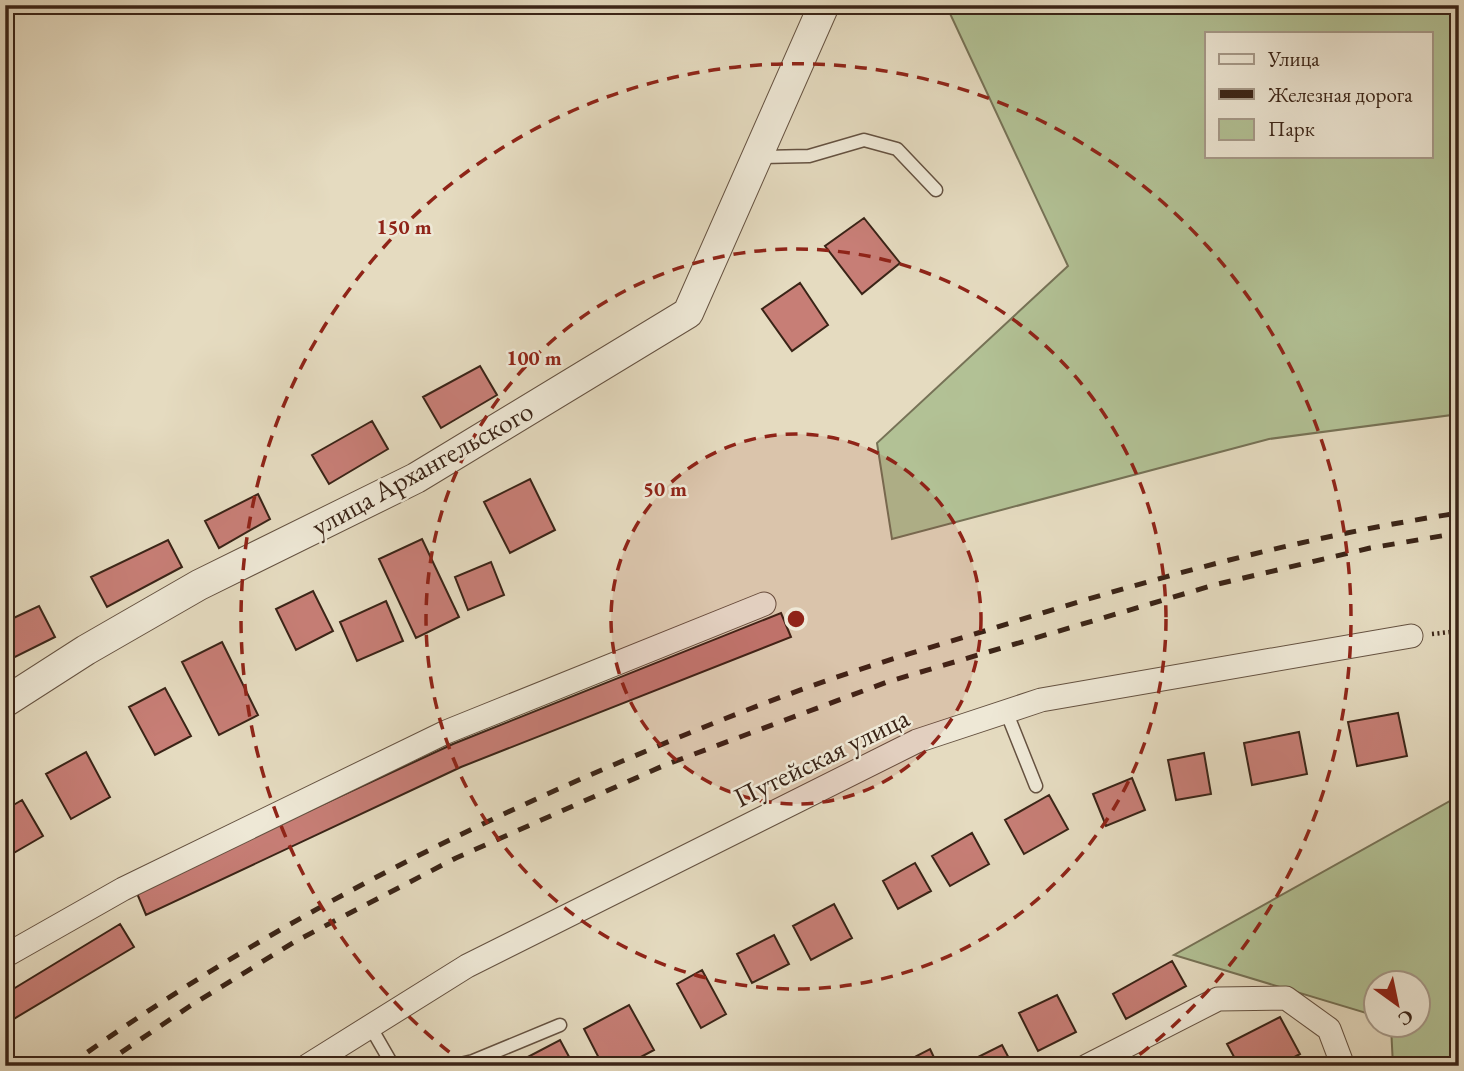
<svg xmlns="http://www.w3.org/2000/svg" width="1464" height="1071" font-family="'EB Garamond',serif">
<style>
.green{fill:#b2c195;stroke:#767256;stroke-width:2;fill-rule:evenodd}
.building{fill:#c77e76;stroke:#3a2417;stroke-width:2}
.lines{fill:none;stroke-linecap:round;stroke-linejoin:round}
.service-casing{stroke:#655241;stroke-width:15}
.minor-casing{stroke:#655241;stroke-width:25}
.tertiary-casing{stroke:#655241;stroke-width:32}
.path{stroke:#3a2417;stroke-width:4.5;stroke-dasharray:2 3.5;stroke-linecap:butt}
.service{stroke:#eee8d6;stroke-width:12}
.minor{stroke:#eee8d6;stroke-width:23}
.tertiary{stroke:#eee8d6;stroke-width:30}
.rail{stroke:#3a2417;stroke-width:5;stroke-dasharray:12 12;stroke-linecap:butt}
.ring{fill:none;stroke:#8f2418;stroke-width:3.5;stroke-dasharray:12 9}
.labels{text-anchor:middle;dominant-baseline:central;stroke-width:5;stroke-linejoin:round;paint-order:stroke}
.street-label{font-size:28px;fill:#3a2417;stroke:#eee8d6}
.centre{fill:#8f2418;stroke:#eee8d6;stroke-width:3.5}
.ring-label{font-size:21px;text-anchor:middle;font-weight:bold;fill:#8f2418;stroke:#eee8d6;stroke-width:5;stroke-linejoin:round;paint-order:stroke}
</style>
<rect width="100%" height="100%" fill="#e5dbc0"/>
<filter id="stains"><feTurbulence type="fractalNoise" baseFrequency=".00286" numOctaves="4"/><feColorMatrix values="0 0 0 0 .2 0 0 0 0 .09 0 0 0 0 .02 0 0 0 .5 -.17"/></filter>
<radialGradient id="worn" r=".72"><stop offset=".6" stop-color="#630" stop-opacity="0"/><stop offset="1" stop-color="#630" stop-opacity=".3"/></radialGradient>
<path class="green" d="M946 5H1459V414L1269 439 892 539 877 443 1068 266ZM1207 33H1431V156H1207Z
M1459 796V1066H1393L1391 1026H1418V984H1376V1016L1174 955Z"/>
<path class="building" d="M864 218 900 263 862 294 825 246Z
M800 283 828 325 792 351 762 309Z
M480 366 497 395 441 428 423 397Z
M372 421 388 449 329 484 312 455Z
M530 479 555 530 510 553 484 502Z
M258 494 270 519 219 548 205 521Z
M422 539 459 617 416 638 379 559Z
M168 540 182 567 107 607 91 577Z
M491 562 504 595 468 610 455 577Z
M313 591 333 631 296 650 276 609Z
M386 601 403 641 357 661 340 622Z
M39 606 55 637 5 662V622Z
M781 613 791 637 461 767 146 915 136 891 453 744Z
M222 642 258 715 219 735 182 662Z
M165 688 191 736 155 755 129 707Z
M1398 713 1407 756 1357 766 1348 722Z
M1299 732 1307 774 1252 785 1244 743Z
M86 752 110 797 71 819 46 774Z
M1204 753 1211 794 1176 800 1168 760Z
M1132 778 1145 810 1106 826 1093 794Z
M1049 795 1068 829 1024 854 1005 820Z
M22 800 43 836 5 858V810Z
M972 833 989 864 950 886 932 856Z
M915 863 931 891 898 909 883 881Z
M834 904 852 938 811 960 793 926Z
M120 924 134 947 12 1020 5 1008V994Z
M774 935 789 964 752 983 737 954Z
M1172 961 1186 986 1126 1019 1113 994Z
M702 970 726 1014 701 1028 677 984Z
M1057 995 1076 1032 1038 1051 1019 1013Z
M629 1005 654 1050 624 1066H603L584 1029Z
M1280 1017 1300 1054 1278 1066H1239L1227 1044Z
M560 1040 574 1066H525L522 1060Z
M1002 1045 1013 1066H975L972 1060Z
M930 1049 938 1066H899V1065Z"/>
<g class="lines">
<defs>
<path id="service" d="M757 157 809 156 864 140 897 149 936 190
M1006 711 1036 786
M370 1026 393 1066
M452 1066 473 1061 560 1025"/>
<path id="minor" d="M5 956 123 889 446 732 764 604
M307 1066 467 966 917 741 1041 700 1411 636
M1087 1066 1218 999 1286 998 1329 1029 1343 1066"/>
<path id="tertiary" d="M5 702 86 650 199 585 416 478 688 313 824 5"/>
</defs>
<use href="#service" class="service-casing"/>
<use href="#minor" class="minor-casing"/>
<use href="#tertiary" class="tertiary-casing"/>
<path class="path" d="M1432 634 1459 631"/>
<use href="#service" class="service"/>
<use href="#minor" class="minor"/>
<use href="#tertiary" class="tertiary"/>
<path class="rail" d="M68 1066C231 949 407 855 590 775 678 737 767 700 858 670 901 656 945 643 988 630 1142 581 1299 537 1459 513
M101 1066 190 1006 296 941 456 858 665 765 887 682 1214 585 1370 548 1459 533"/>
</g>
<circle cx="796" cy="619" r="185" fill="#8f2418" fill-opacity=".12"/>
<g class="ring">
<circle cx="796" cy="619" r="185"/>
<circle cx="796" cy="619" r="370"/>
<path d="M466 1065A555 555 0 1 1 1126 1065"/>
</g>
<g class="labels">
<g class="street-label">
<text transform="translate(422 468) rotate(-29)">улица Архангельского</text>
<text transform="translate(821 757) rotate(-26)">Путейская улица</text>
</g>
</g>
<circle cx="796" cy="619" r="10" class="centre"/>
<g class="ring-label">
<text x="404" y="234">150 m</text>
<text x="534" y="365">100 m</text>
<text x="665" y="496">50 m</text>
</g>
<rect width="1464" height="1071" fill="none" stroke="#e5dbc0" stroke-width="28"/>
<rect x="7" y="7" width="1450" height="1057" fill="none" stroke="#3a2417" stroke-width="3.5"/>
<rect x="14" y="14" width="1436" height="1043" fill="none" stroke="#3a2417" stroke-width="2"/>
<rect x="1205" y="32" width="228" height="126" fill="#eee8d6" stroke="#a69a8a" stroke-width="2"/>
<rect x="1219" y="54" width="35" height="10" fill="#eee8d6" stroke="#a69a8a" stroke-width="2"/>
<text x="1268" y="66" font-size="21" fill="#3a2417">Улица</text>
<rect x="1219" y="89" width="35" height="10" fill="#3a2417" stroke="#a69a8a" stroke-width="2"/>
<text x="1268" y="102" font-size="21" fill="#3a2417">Железная дорога</text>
<rect x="1219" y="119" width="35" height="21" fill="#b2c195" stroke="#a69a8a" stroke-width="2"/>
<text x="1268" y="136" font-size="21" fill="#3a2417">Парк</text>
<g transform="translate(1397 1004) rotate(147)"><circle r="33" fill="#eee8d6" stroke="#a69a8a" stroke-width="2"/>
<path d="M0-5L12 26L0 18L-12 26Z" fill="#8f2418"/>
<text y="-10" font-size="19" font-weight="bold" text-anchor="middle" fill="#3a2417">С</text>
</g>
<rect width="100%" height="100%" filter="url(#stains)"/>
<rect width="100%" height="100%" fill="url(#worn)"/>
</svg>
